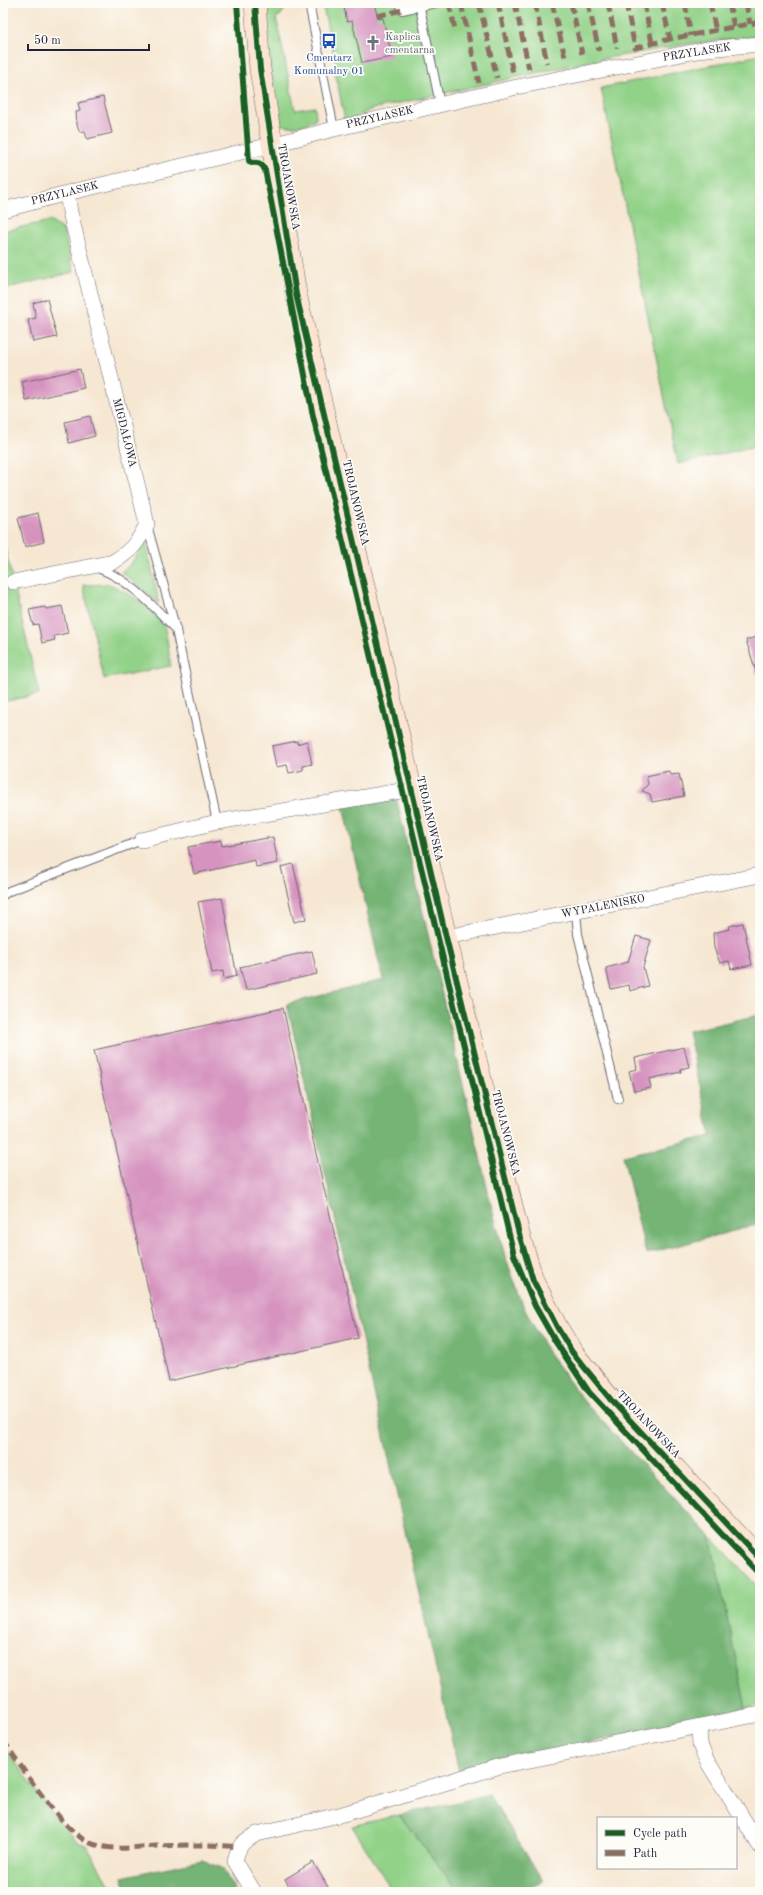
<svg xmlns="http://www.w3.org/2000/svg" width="763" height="1895" font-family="'Old Standard TT',serif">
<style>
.green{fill:#92d288;stroke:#5a7a62}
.forest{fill:#75b474;stroke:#4c6b58}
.building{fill:#d693bf}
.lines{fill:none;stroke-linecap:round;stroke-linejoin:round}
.lane-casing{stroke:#6c6770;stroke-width:10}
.street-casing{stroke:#6c6770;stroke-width:16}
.secondary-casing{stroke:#6c6770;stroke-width:22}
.lane{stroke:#fff;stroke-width:8}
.street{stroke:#fff;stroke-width:15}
.secondary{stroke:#fde4d0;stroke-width:21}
.quiet{stroke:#8d6e63;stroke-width:5;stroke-dasharray:10 5;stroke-linecap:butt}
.cycleway-casing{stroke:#fdfcf7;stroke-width:8}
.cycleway{stroke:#1b5e20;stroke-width:6}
.labels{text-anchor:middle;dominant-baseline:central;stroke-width:3.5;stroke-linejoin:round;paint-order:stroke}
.worship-label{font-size:11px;fill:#5b616d;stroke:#fdfcf7;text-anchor:start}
.street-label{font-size:11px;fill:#22223b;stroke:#fdfcf7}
.transit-label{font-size:11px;fill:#164399;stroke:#fdfcf7}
</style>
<rect width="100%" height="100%" fill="#fdfcf7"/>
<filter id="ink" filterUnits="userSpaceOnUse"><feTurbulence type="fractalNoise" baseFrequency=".025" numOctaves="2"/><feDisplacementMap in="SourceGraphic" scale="8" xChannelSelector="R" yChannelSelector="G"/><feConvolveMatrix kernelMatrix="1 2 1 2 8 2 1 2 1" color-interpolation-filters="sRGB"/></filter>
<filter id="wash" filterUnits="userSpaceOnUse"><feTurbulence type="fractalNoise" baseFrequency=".012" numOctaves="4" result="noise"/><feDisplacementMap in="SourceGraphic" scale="16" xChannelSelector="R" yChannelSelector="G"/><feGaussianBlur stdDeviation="0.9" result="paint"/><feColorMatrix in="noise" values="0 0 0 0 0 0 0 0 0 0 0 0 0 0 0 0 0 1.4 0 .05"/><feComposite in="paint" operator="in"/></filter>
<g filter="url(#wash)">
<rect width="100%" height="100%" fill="#f6e7d2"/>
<path class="green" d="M263 3H285V9L280 16 276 17 295 110 315 107 316 118C309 125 289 129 281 124L279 115H273Z
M322 3H760V36L688 44 596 60 372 109 352 119 345 120 334 67 336 64Z
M760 55V445L678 464 601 88Z
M50 221 63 230 74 272 3 289V231Z
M3 539 39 694 3 702Z
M146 542 159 603 121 572 130 565Z
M109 584C126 591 152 607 163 624 167 630 169 657 171 666L104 679 83 585Z
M710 1536 760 1589V1705L746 1708Z
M3 1745 57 1819 76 1840 86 1845 114 1892H3Z
M399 1815 459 1892H393L352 1826Z"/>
<path class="forest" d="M396 797 493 1213 505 1256 524 1308 549 1354 586 1404 710 1536 746 1708 459 1772 287 1004 383 980 343 807Z
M760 1015V1224L646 1254 623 1156 711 1136 688 1031Z
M489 1795 543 1881 525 1892H459L399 1815Z
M202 1860 222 1868 236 1892H120L126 1888 122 1877Z"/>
<g id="blocks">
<path class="building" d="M343 3H374L378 19 383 18 392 57 362 63 352 21 347 22Z
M103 97 112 133 87 139 85 131 80 132 77 125 76 112 80 111 78 103Z
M47 299 57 337 33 342 28 320 36 318 33 303Z
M80 369 84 388 26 401 22 382Z
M90 416 95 436 69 443 65 422Z
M38 513 44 542 25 547 18 518Z
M62 606 68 633 54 636 55 640 42 643 38 624 33 625 29 610 45 607 46 609Z
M760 636V675H757L746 640Z
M297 741V744L307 741 312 764 303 766V770L289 773 287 765 276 767 272 746Z
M669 771 670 775 679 774 684 796 652 802 650 794 642 791 648 784 646 776Z
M273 837 278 863 256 867 255 860 194 874 188 847 221 841 222 846Z
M293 864 306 919 294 922 281 867Z
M222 898 237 976 224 979 223 971 212 973 198 902Z
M743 923 752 965 731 969 729 961 720 963 714 948 713 933 730 929 729 926Z
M636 936 651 940 643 967 648 986 630 991 629 985 611 989 606 968 628 962Z
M312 951 317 974 246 990 240 967Z
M283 1008 358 1338 169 1381 94 1050Z
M684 1047 689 1067 680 1069 681 1072 649 1079 651 1088 634 1091 629 1071 637 1069 635 1058Z
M313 1862 331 1892H292L285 1879Z"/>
</g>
</g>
<g filter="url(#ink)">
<use href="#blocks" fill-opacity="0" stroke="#6c6770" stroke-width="1"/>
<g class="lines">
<defs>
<path id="lane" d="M309 3 334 129
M400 3 402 10 436 3
M419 3 440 104
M147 525 176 630 217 822
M98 568C130 580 152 605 176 629
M3 895 9 891 142 840
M576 912 578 934 618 1099"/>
<path id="street" d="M3 210 67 193 271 145 334 129 517 87 707 49 760 44
M13 582 113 562C132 550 137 544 147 524L70 212 67 193
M142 840 217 822 412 789
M446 937 760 875
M699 1727 700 1745 707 1761 760 1846
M254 1892 235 1861C239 1844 242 1842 257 1834L343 1814 500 1766 760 1714"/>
<path id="secondary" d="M255 3 260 69 296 294 446 937 519 1234 533 1280 557 1327 572 1352 611 1400 760 1559"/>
</defs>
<use href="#lane" class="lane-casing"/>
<use href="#street" class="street-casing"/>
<use href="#secondary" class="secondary-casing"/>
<use href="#lane" class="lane"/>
<use href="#street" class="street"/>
<use href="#secondary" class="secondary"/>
<path class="quiet" d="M449 3 455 29
M461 3 479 83
M479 3 497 78
M498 3 513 73
M515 3 529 69
M535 3 547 63
M552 3 565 57
M571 3 582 54
M588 3 599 51
M608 3 617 48
M626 3 635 48 670 39 760 22
M644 3 652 43
M662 3 670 39
M685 3 691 36
M710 3 716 31
M729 3 734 27
M746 3 750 24
M377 16 402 10
M3 1740C21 1766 62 1830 88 1842 109 1852 134 1847 156 1846 184 1845 211 1844 238 1847"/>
<defs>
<path id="cycleway" d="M237 3 249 161 251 163C258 162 262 163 265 170L313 416 514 1255 535 1306 555 1341 589 1392 760 1575
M255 3 260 69 296 294 446 937 519 1234 533 1280 557 1327 572 1352 611 1400 760 1559"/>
</defs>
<use href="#cycleway" class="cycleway-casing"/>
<use href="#cycleway" class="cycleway"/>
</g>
</g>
<defs>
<symbol id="bus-bare" viewBox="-9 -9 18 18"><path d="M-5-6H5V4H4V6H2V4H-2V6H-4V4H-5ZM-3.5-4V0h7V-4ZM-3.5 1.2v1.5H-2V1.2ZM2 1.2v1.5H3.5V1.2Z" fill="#1a4fb4" stroke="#fdfcf7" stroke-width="2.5" paint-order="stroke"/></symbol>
<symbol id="church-bare" viewBox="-9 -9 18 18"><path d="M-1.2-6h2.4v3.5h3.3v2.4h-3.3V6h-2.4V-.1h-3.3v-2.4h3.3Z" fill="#6b7280" stroke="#fdfcf7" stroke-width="2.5" paint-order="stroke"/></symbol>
</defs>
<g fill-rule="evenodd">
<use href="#bus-bare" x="318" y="30" width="22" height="22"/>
<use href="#church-bare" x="362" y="32" width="22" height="22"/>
</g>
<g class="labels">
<g class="worship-label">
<text x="385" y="37">Kaplica<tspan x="385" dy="13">cmentarna</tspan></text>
</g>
<g class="street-label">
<text transform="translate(697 53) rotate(-9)">PRZYLASEK</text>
<text transform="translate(380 118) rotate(-13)">PRZYLASEK</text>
<text transform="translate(288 187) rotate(80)">TROJANOWSKA</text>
<text transform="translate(65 194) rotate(-14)">PRZYLASEK</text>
<text transform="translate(124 433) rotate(76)">MIGDAŁOWA</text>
<text transform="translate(355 503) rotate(77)">TROJANOWSKA</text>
<text transform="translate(429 819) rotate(77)">TROJANOWSKA</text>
<text transform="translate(603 907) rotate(-11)">WYPALENISKO</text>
<text transform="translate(505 1133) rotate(76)">TROJANOWSKA</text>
<text transform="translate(648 1425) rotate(47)">TROJANOWSKA</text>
</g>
<g class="transit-label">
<text x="329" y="58">Cmentarz<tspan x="329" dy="13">Komunalny 01</tspan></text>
</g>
</g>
<rect width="763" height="1895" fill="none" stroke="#fdfcf7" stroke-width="16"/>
<rect x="597" y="1817" width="140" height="52" fill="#fdfcf7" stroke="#a5a5ac"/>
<rect x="605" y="1830" width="20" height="6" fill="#1b5e20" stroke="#a5a5ac"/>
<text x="633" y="1837" font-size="12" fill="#22223b">Cycle path</text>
<rect x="605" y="1850" width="20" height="6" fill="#8d6e63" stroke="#a5a5ac"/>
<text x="633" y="1857" font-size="12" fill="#22223b">Path</text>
<path d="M28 44v6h121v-6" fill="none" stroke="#22223b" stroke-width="2"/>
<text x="34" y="44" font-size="12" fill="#22223b" stroke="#fdfcf7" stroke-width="3" paint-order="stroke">50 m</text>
</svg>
